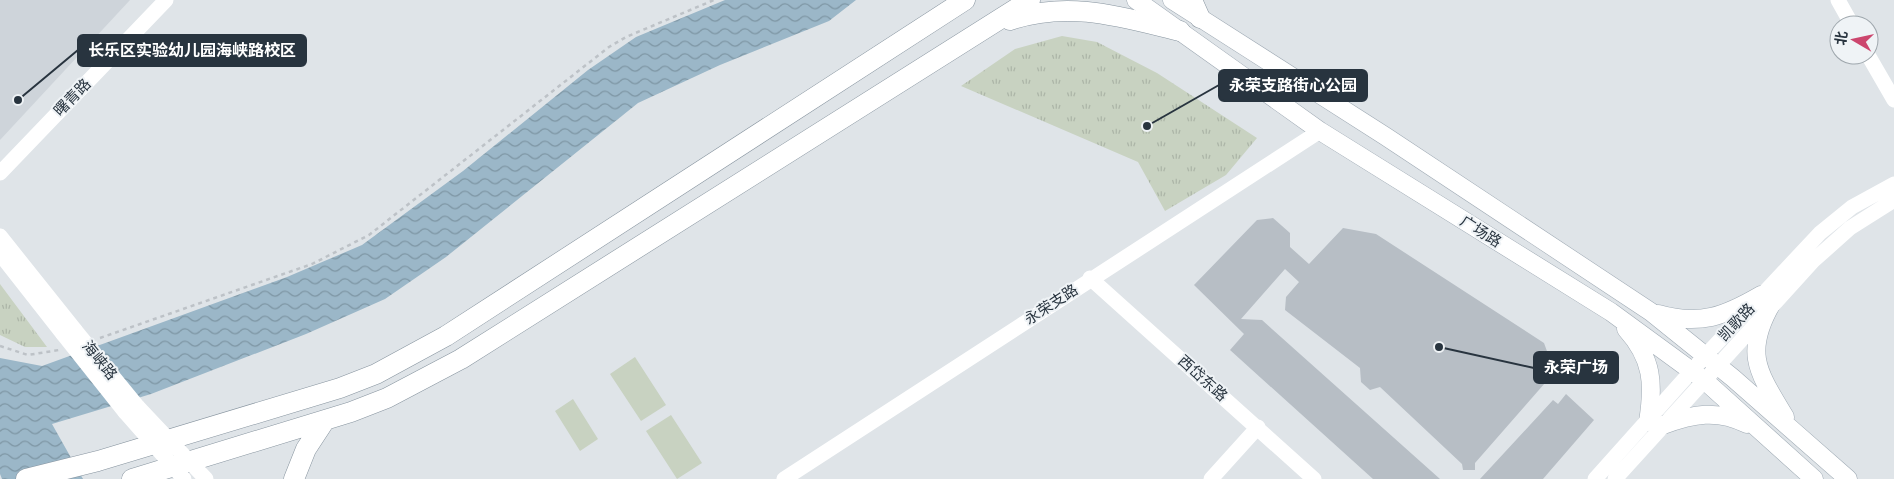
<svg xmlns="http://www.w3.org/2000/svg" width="1894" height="479" font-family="Inter,'Noto Sans SC',sans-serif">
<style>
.built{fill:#ced4da}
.grass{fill:#c8d2c1}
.park{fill:url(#park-tufts)}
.water{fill:url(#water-waves)}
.building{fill:#b7bec5}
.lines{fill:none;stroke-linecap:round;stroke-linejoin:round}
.primary-casing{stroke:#9faab4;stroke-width:19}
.highway-casing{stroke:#87949f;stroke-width:21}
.path{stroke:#bdc2c7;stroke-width:2.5;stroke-dasharray:4 4;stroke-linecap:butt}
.secondary{stroke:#fff;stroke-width:15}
.primary{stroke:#fff;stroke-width:18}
.highway{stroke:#fff;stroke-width:20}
.secondary-bridge{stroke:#fff;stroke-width:15}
.labels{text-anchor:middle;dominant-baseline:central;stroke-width:4;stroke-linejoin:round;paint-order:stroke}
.street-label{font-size:15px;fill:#28343f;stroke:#eff3f6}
.leader{fill:none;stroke:#28343f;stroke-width:2}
.callout-dot{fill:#28343f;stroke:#eff3f6;stroke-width:2}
.callout{fill:#28343f;stroke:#28343f;stroke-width:2}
.callout-label{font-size:16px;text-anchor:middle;font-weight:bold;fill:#fff}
</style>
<defs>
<pattern id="park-tufts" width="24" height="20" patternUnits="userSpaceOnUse" patternTransform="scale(1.25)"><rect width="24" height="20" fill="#c8d2c1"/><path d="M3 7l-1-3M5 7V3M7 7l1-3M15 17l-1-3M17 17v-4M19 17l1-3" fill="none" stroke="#acb5a7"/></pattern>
<pattern id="water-waves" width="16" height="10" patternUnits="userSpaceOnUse" patternTransform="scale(1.25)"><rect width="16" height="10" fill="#9bb7c8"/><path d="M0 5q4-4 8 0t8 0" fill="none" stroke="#7e96a4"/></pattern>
</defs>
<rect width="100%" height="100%" fill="#dfe4e8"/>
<path class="built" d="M0 0H130L0 140Z"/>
<path class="grass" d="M635 357 666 405 641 421 610 374Z
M573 399 598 439 580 451 555 411Z
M671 415 702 463 677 479 646 431Z"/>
<path class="park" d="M1062 36 1097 42 1157 73 1257 138 1226 175 1165 211 1138 162 961 86 1015 49Z
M0 284 47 347H25L0 335Z"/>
<path class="water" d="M725 0H856L829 21 720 65 638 103 446 257 385 299 306 334 151 394 52 424 83 479H2L0 474V358L42 366 287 277 362 245 463 171 588 70 636 37Z"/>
<path class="building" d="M1273 218 1290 233V247L1309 264 1343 228 1376 234 1544 343 1552 365 1541 378 1545 383 1475 463V470H1463L1462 464 1380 387 1370 390 1361 382 1360 368 1285 310 1286 297 1299 282 1285 269 1241 319 1262 320 1440 479H1373L1230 350 1244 334 1194 285 1257 220Z
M1566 394 1594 420 1543 479H1480L1553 400 1558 404Z"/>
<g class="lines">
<defs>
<path id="primary" d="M1136 0 1320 131 1611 312 1704 380 1814 479
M1172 0 1385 136 1651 312 1733 378 1848 479
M1772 303C1743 353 1758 372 1785 417
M1658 314C1700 326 1725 316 1761 295
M1626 329C1653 359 1654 384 1648 422
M1663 425C1693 414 1717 409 1747 424"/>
<path id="highway" d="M1192 0 1200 18
M1010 20C1069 0 1122 17 1180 31
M26 479 98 461 340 388 376 374 446 336 965 0
M132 479 351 412 387 398 461 359 1030 0
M294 479 306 449 325 420"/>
</defs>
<use href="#primary" class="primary-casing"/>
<use href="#highway" class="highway-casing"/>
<path class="path" d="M100 338 312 264 369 235 609 47 626 37 714 0
M0 346 28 355 59 350"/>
<path class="secondary" d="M1838 0 1852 25
M1868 55 1894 100
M0 173 166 0
M0 236 75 330
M0 254 63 334
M1090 278 1314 479
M138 407 206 479
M125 412 184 479
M784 479 1320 131
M1211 479 1258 427
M1595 479 1705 356 1820 233 1852 207 1894 184
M1615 479 1813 261 1850 228 1894 200"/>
<use href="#primary" class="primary"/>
<use href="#highway" class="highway"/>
<path class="secondary-bridge" d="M75 330 138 407
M63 334 125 412"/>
</g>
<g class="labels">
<g class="street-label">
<text transform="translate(72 97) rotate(-46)">曙青路</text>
<text transform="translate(1481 231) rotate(32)">广场路</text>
<text transform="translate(1051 304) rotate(-33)">永荣支路</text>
<text transform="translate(1736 322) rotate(-47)">凯歌路</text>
<text transform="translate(100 360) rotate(51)">海峡路</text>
<text transform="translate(1203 378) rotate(42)">西岱东路</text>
</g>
</g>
<path class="leader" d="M18 100L78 50M1147 126L1219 85M1439 347L1534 368"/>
<g class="callout-dot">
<circle cx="18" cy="100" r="5"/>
<circle cx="1147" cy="126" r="5"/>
<circle cx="1439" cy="347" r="5"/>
</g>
<g class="callout">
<rect x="78" y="35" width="228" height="31" rx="5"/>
<rect x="1219" y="70" width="148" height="31" rx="5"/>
<rect x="1534" y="352" width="84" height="31" rx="5"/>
</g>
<g class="callout-label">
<text x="192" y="56">长乐区实验幼儿园海峡路校区</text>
<text x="1293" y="91">永荣支路街心公园</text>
<text x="1576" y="373">永荣广场</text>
</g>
<g transform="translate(1854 40) rotate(279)"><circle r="24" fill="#eff3f6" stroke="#9fa7ad"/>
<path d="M0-4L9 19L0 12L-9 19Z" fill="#cc466e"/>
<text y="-8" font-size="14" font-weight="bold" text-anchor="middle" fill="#28343f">北</text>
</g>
</svg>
